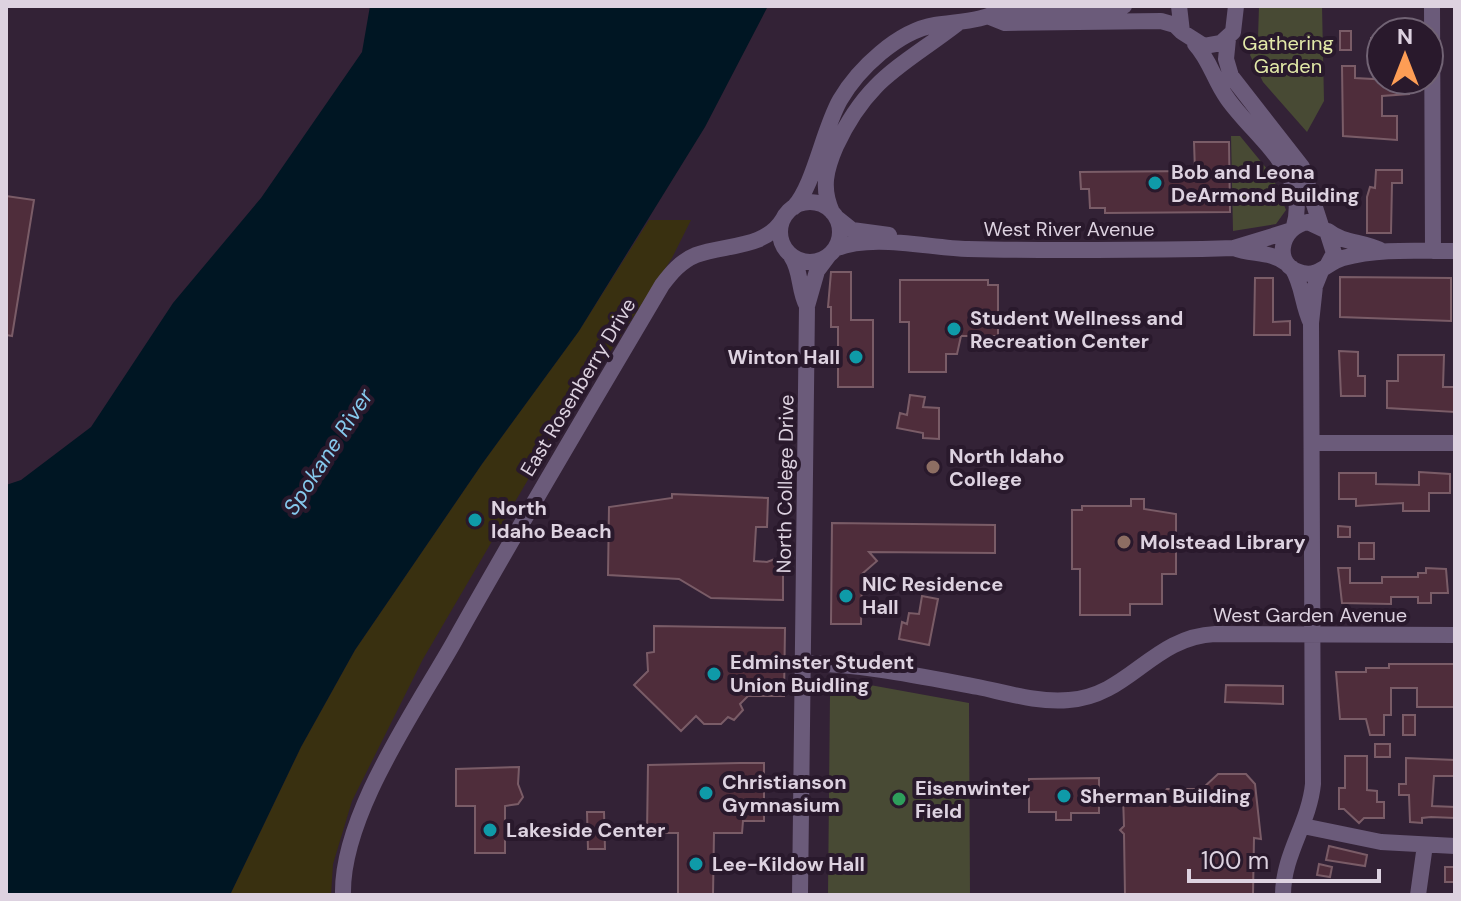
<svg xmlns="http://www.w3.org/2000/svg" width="1461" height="901" font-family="'DM Sans',sans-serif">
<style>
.green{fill:#484a34}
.sand{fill:#393010}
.water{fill:#001623}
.building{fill:#4f2d3b;stroke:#7a5c67;stroke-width:2}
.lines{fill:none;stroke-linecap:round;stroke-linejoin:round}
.minor{stroke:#6b5b7a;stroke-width:16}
.culture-dot{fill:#0f9aa8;stroke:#29192c;stroke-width:3}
.education-dot{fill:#8d6e63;stroke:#29192c;stroke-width:3}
.leisure-dot{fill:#2e9e5b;stroke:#29192c;stroke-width:3}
.labels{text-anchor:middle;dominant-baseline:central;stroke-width:8;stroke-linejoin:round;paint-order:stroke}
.park-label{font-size:20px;fill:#e2e9a8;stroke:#29192c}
.poi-label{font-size:20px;font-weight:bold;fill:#ddd2e0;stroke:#29192c;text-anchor:start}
.street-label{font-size:20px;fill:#ddd2e0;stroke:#29192c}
.water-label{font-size:22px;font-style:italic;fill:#86c9ed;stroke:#29192c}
</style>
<rect width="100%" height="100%" fill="#332236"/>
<path class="green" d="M1259 6H1322L1324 101 1307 132 1263 82 1250 55 1258 38Z
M1231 136H1240L1272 175 1286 210 1276 224 1233 231Z
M848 681 969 703 970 895H828L830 694Z"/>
<path class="sand" d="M649 220H691L672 258 543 454 423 659 352 801 333 864 331 895H230L301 747 355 650 482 464 579 331Z"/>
<path class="water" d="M370 6H768L705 127 579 331 482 464 355 650 301 747 230 895H6V485L21 480 91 427 173 303 261 198 362 52Z"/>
<path class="building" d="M1340 31H1351V50H1340Z
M1371 38H1381V51H1371Z
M1342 66H1355V78L1409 81V94L1382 96V116H1397V140L1343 136Z
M1194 142H1229L1230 212 1105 213V208H1090L1089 189H1081L1080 172 1195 171Z
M1376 170H1402V183H1392L1391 233H1367V197L1370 187 1375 188Z
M6 196 34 200 12 336 6 335Z
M831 272H851V320H873V387H838V327H831V307H828Z
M1340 277 1451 278V321L1340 317Z
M1255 278H1273V322L1290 321V335H1254Z
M900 280H988V285H998V336H961L957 354H946V372H909V322H900Z
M1339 351 1358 352V376H1365V396H1341Z
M1398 355H1444L1443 387H1455V412L1387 408V381H1398Z
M910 395 925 397 923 407 939 408V439L923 438V433L897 428 900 413 907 415Z
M1419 472 1450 474V493H1429V511H1403V503L1356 506V499H1339V473H1376V484L1419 485Z
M672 494 768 498 767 527H756L754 561 767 562 783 556V600L711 598 679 579 608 575 609 507 672 498Z
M1131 499H1144V509L1176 514V574H1162V604H1130V615H1080V569H1072V510H1082V506H1131Z
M832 523 995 525V553L869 552 877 561 862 574 861 624H831Z
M1338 526 1350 527V537H1338Z
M1359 543H1374V559H1359Z
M1338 568H1350V583H1382V577H1418V573H1426V568L1446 569 1448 593H1431V603H1418V597H1391V604L1342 603Z
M922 596 938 599 929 645 899 639 902 622 907 624 909 613 919 614Z
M654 626 785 628 784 696H748L740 704 743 710 734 720 728 717 721 724H704L696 716 681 731 634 685 648 671 647 653 654 652Z
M1389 664H1455V707H1417V688H1391V715H1384V735H1370L1366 719H1340L1336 672H1366V668H1389Z
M1226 685 1283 686V704L1225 702Z
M1403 715H1415V735H1403Z
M1375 744H1390V757H1375Z
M1345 756H1367V790L1377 791V802H1384V818H1364L1359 823 1344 809H1339V788H1345Z
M1406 758 1455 760V776H1434L1432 806 1455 807V818L1431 817 1422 818V823L1410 822 1409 795H1399V784H1406Z
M740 763H764V821H743L742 833H714L713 895H678V833H647L648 765Z
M519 767 518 784 523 797 518 804 505 806V853H475V806H456V769Z
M1218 774H1246L1255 784 1261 839 1254 838 1253 895H1125L1124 834 1120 830 1124 826 1123 796H1160L1167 789H1202Z
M1099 778V813H1071V820H1056V812H1029V779Z
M587 812H604L605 849H588Z
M1329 846 1367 855 1365 866 1326 860Z
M1319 864 1332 867 1330 877 1317 875Z
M1445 867H1455V882H1445Z"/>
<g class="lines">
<path class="minor" d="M1179 6 1182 32 1204 46 1221 43 1233 32 1236 6
M1432 6 1433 251
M990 17 1005 23 1161 21 1175 25 1182 32
M1228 39 1226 59 1231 76 1302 167 1321 226
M1195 44C1210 60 1214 80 1227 98 1254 137 1310 172 1294 226
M780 232a30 30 0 1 1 60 0a30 30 0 1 1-60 0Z
M794 207C814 185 823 130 840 100 858 69 898 31 935 25 960 21 983 22 1005 8L1124 6
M832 212C821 188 826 169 836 146 868 78 901 67 957 24
M837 218 852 230 889 235
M1328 231C1344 244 1364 241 1382 251
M1234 248C1251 255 1271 251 1286 263
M835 249C872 233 928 248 968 249 1046 251 1124 250 1202 249L1234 248 1289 231
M791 256C802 272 798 290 807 306
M1327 266 1334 253 1327 231 1308 222C1280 226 1271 267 1303 273 1319 277 1328 262 1343 258 1379 248 1417 251 1455 251
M1292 268C1303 285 1302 305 1311 323
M1313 443H1455
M803 663C863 664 919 676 978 687 1007 693 1039 703 1069 700 1129 696 1152 637 1215 634L1455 635
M1303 826 1381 842 1455 846
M343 895C341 816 415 711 454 642 521 522 592 404 662 285 671 273 681 261 696 255 725 244 765 249 783 219
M800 895 807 306 817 271 829 255
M1283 895C1283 854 1309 824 1313 784L1311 323 1315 286 1321 271
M1418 895 1425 845"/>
</g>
<g class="culture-dot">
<circle cx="1155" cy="183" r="8"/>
<circle cx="954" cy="329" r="8"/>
<circle cx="856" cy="357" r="8"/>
<circle cx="475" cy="520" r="8"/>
<circle cx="846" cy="596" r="8"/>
<circle cx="714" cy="674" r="8"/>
<circle cx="706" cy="793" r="8"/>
<circle cx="1064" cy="796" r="8"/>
<circle cx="490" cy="830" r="8"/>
<circle cx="696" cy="864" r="8"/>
</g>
<g class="education-dot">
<circle cx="933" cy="467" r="8"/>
<circle cx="1124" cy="542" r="8"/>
</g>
<circle class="leisure-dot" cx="899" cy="799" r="8"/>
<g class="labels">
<g class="park-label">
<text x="1288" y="43">Gathering<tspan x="1288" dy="23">Garden</tspan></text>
</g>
<g class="poi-label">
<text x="1171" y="172">Bob and Leona<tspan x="1171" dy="23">DeArmond Building</tspan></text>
<text x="970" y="318">Student Wellness and<tspan x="970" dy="23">Recreation Center</tspan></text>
<text x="840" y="357" text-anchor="end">Winton Hall</text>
<text x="949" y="456">North Idaho<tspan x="949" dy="23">College</tspan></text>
<text x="491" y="508">North<tspan x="491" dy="23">Idaho Beach</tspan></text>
<text x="1140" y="542">Molstead Library</text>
<text x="862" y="584">NIC Residence<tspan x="862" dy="23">Hall</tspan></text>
<text x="730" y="662">Edminster Student<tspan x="730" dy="23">Union Buidling</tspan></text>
<text x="722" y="782">Christianson<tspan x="722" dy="23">Gymnasium</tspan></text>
<text x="915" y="788">Eisenwinter<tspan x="915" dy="23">Field</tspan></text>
<text x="1080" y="796">Sherman Building</text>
<text x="506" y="830">Lakeside Center</text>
<text x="712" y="864">Lee-Kildow Hall</text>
</g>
<g class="street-label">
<text x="1069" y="229">West River Avenue</text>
<text transform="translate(578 387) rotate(-59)">East Rosenberry Drive</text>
<text transform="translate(785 484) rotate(-89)">North College Drive</text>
<text x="1310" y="615">West Garden Avenue</text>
</g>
<g class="water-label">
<text transform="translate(328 452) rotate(-57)">Spokane River</text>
</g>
</g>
<rect width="1461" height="901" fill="none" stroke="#ddd2e0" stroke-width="16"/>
<g transform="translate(1405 56)"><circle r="38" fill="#29192c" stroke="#716374" stroke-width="2"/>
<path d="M0-6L14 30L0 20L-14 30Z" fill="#fd9d55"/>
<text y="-12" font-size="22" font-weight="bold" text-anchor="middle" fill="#ddd2e0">N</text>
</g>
<path d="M1189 869v12h190v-12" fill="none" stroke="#ddd2e0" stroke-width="4"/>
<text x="1201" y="869" font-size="24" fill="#ddd2e0" stroke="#29192c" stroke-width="6" paint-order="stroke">100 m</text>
</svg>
